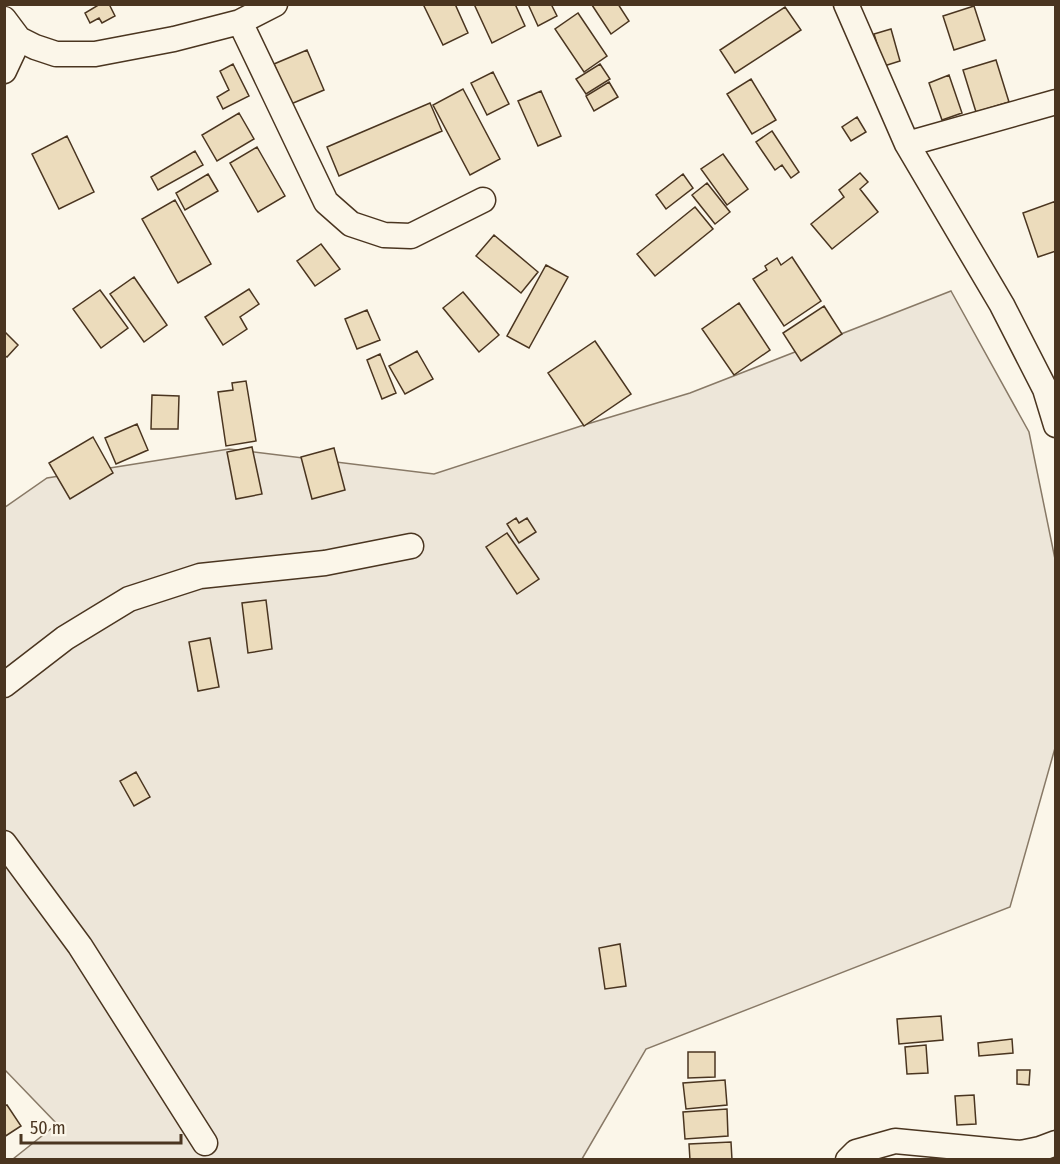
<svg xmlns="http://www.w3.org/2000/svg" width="1060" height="1164" font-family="'Fira Sans Condensed',sans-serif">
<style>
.green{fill:#ede6d9;stroke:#887966;stroke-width:1.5}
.building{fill:#ecdcbc;stroke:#4a3520;stroke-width:1.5}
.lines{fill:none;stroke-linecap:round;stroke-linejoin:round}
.minor-casing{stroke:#4a3520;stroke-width:27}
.minor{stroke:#fbf6e9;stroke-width:24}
</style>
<rect width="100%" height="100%" fill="#fbf6e9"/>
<path class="green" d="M951 291 1029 432 1055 559V748L1010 907 646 1049 582 1159H13L57 1124 5 1070 4 508 47 478 229 449 434 474 584 425 690 393Z"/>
<path class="building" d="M100 4H109L115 16 102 23 99 18 90 23 85 13Z
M423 4H455L468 33 443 45Z
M474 4H515L525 26 492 43Z
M528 4H551L557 16 538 26Z
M593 4H618L629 21 611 34 592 5Z
M974 6 985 40 954 50 943 16Z
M785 7 801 30 735 73 720 50Z
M578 13 607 56 584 72 555 29Z
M891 29 900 61 884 66 874 34Z
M307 50 324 90 291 104 274 64Z
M996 60 1009 102 976 112 963 70Z
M233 64 249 96 223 109 217 97 229 90 220 71Z
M600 64 610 79 586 94 576 79Z
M493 72 509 104 487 115 471 83Z
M949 75 962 113 942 120 929 83Z
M751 79 776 120 752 134 727 94Z
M609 82 618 97 594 111 586 96Z
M463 89 500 159 470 175 433 105Z
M541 91 561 136 538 146 518 101Z
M430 103 442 131 339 176 327 147Z
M239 113 254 139 217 161 202 135Z
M857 117 866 132 851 141 842 127Z
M772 131 799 172 791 178 782 165 775 170 756 142Z
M67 136 94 192 59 209 32 154Z
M257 147 285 196 258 212 230 163Z
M195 151 203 165 158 190 151 177Z
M723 154 748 189 727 205 701 169Z
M860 173 868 182 860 189 878 212 832 249 811 224 844 197 839 190Z
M208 174 218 191 185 210 176 193Z
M683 174 693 188 666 209 656 195Z
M707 183 730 212 715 224 692 195Z
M175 200 211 264 178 283 142 219Z
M1056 201V251L1038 257 1023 213Z
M695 207 713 229 655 276 637 254Z
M494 235 538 272 521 293 476 256Z
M321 244 340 269 315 286 297 261Z
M792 257 821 301 784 326 753 279 767 270 765 266 777 258 781 265Z
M546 265 568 277 529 348 507 336Z
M134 277 167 325 144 342 110 294Z
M249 289 259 304 240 317 247 329 223 345 205 317Z
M100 290 128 328 101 348 73 309Z
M463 292 499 335 479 352 443 308Z
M739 303 770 350 734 375 702 329Z
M824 306 842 334 801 361 783 333Z
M367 310 380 340 357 349 345 319Z
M4 331 18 345 7 357 4 355Z
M595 341 631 394 584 426 548 373Z
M417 351 433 379 405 394 389 366Z
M380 354 396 393 382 399 367 360Z
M246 381 256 441 226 446 218 392 233 390 232 383Z
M152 395 179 396 178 429H151Z
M137 424 148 450 116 464 105 438Z
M93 437 113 473 70 499 49 463Z
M252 447 262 494 236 499 227 452Z
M334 448 345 490 312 499 301 457Z
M516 518 519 523 527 518 536 532 519 543 507 524Z
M507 533 539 579 517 594 486 547Z
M266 600 272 649 248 653 242 603Z
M210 638 219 687 198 691 189 642Z
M136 772 150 797 134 806 120 781Z
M620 944 626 986 605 989 599 948Z
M941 1016 943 1040 899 1044 897 1019Z
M1012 1039 1013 1053 979 1056 978 1043Z
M926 1045 928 1073 907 1074 905 1047Z
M688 1052H715V1077L688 1078Z
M1017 1070H1030L1029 1085 1017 1084Z
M725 1080 727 1105 686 1109 683 1083Z
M974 1095 976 1124 957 1125 955 1096Z
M7 1105 21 1126 4 1137V1106Z
M727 1109 728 1136 685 1139 683 1112Z
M731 1142 732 1160H690L689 1144Z"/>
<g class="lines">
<defs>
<path id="minor" d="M846 4 907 144 1002 305 1045 389 1056 425
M4 19 19 39 35 47 56 54H95L174 39 240 22 275 4
M240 22 326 202 351 224 384 235 411 236 483 200
M4 71 19 39
M907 144 1056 102
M4 685 65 638 129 599 200 576 325 563 411 546
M4 843 80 946 205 1143
M848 1160 856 1152 895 1141 1021 1153 1040 1149 1056 1143"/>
</defs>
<use href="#minor" class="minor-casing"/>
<use href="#minor" class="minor"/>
</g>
<rect width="1060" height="1164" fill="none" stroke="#4a3520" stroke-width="12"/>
<path d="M21 1134v9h160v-9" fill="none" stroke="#4a3520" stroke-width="3"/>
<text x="30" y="1134" font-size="18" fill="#4a3520" stroke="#fbf6e9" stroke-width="4.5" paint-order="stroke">50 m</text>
</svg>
